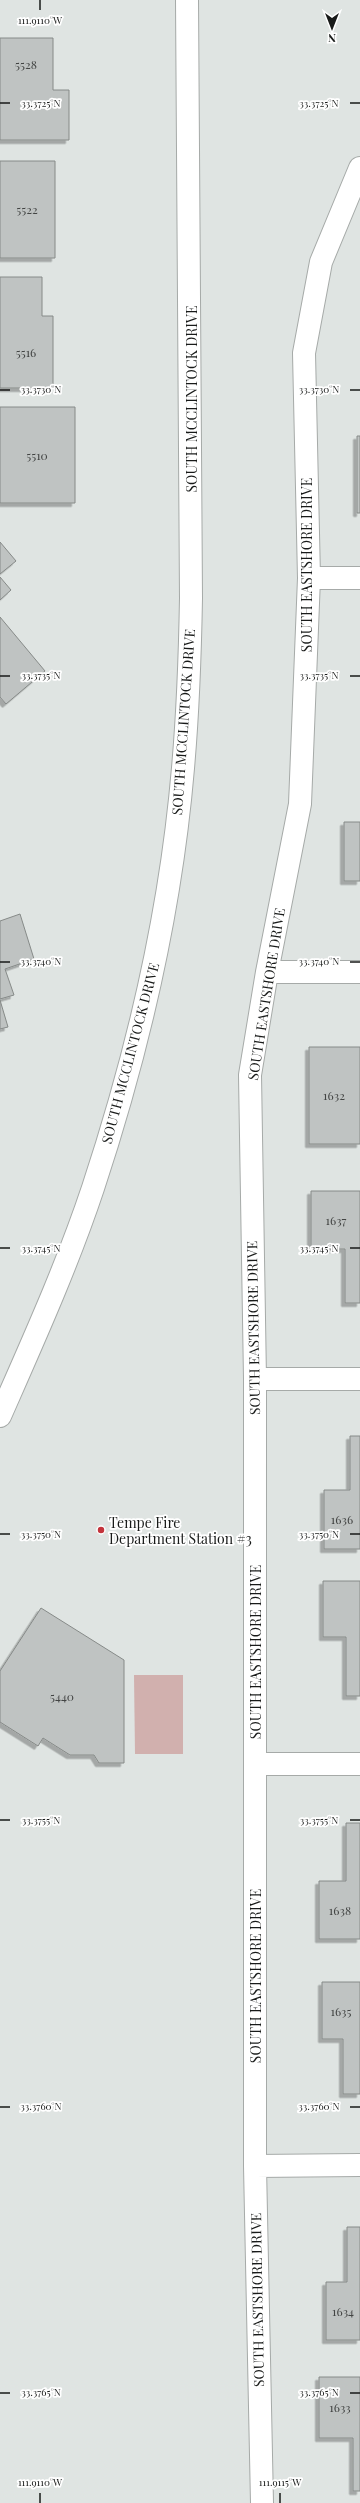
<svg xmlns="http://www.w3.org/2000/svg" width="360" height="2503" font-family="'Playfair Display',serif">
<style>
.green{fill:#d1b0ae}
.building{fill:#bfc3c2;stroke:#868a88;filter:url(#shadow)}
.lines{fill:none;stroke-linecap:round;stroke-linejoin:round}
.street-casing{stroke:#a6aaa8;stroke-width:24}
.secondary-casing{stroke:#a6aaa8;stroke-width:24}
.street{stroke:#fff;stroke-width:22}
.secondary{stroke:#fff;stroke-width:22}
.ticks{fill:none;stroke:#181a19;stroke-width:1.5}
.poi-dot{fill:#c3333b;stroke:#fff;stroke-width:1.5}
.labels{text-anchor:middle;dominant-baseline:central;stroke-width:3.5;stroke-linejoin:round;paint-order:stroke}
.number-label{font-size:12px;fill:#424443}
.street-label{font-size:14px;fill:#181a19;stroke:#fff}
.poi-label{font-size:14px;fill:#181a19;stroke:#fff;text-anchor:start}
.ticks-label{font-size:10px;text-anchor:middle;fill:#181a19;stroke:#fff;stroke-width:3.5;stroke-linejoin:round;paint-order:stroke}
</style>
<defs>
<filter id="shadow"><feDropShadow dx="-3.5" dy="3.5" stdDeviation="0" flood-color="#0004"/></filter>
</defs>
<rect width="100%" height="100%" fill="#dfe4e2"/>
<path class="green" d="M134 1675H183V1754H135Z"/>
<path class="building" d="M0 38H53V90H69V140H0Z
M0 161H55V258H0Z
M0 277H42V316H53V388H0Z
M0 407H75V503H0Z
M357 436H360V513H357Z
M0 542 16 561 0 574Z
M0 577 11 590 0 600Z
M0 617 45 671 6 704 0 697Z
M344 822H360V881H344Z
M20 914 34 959 5 969 14 995 0 999V921Z
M0 1000 8 1027 0 1029Z
M309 1047H360V1144H309Z
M311 1191H360V1303H345V1249H311Z
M350 1436H360V1549H324V1490H350Z
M323 1581H360V1696H346V1637H323Z
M41 1608 124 1660V1763H99L94 1755H70L43 1738 38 1746 0 1722V1671Z
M346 1823H360V1939H319V1881H346Z
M322 1982H360V2094H343V2039H322Z
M347 2227H360V2340H326V2282H347Z
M319 2377H360V2491H353V2438H319Z"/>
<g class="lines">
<defs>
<path id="street" d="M309 578H360
M267 972H360
M255 1379H360
M255 1764H360
M255 2166 360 2165
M262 2503 255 2166V1379L250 1075 267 972 300 804 309 578 304 353 321 262 360 168"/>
<path id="secondary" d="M0 1416C33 1341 67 1266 93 1188 138 1052 171 910 183 768 188 711 190 655 191 598L187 0"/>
</defs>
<use href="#street" class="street-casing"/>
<use href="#secondary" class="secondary-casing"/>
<use href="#street" class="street"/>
<use href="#secondary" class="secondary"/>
</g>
<path class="ticks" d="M40 0V10M0 103H10M350 103H360M0 390H10M350 390H360M0 676H10M350 676H360M0 962H10M350 962H360M0 1248H10M350 1248H360M0 1534H10M350 1534H360M0 1820H10M350 1820H360M0 2107H10M350 2107H360M0 2393H10M350 2393H360M40 2493V2503M280 2493V2503"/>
<circle class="poi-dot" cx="101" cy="1530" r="4"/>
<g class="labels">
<g class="number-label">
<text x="26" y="64">5528</text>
<text x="27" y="209">5522</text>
<text x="26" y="352">5516</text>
<text x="37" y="455">5510</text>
<text x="334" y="1095">1632</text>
<text x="336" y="1220">1637</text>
<text x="342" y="1519">1636</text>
<text x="62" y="1696">5440</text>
<text x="340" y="1910">1638</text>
<text x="341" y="2011">1635</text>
<text x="343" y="2311">1634</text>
<text x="340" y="2407">1633</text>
</g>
<g class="street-label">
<text transform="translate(191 399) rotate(-90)">SOUTH MCCLINTOCK DRIVE</text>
<text transform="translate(306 565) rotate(-90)">SOUTH EASTSHORE DRIVE</text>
<text transform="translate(183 722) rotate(-86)">SOUTH MCCLINTOCK DRIVE</text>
<text transform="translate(266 994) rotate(-81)">SOUTH EASTSHORE DRIVE</text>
<text transform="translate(130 1053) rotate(-75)">SOUTH MCCLINTOCK DRIVE</text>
<text transform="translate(253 1328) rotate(-91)">SOUTH EASTSHORE DRIVE</text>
<text transform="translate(255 1652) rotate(-90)">SOUTH EASTSHORE DRIVE</text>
<text transform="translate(255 1976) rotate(-90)">SOUTH EASTSHORE DRIVE</text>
<text transform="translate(257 2300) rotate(-91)">SOUTH EASTSHORE DRIVE</text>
</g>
<g class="poi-label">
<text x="109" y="1522">Tempe Fire<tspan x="109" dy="16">Department Station #3</tspan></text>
</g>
</g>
<g class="ticks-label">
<text x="40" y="24">111.9110°W</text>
<text x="319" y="107">33.3725°N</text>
<text x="41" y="107">33.3725°N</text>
<text x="41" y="393">33.3730°N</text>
<text x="319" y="393">33.3730°N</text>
<text x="41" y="679">33.3735°N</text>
<text x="319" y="679">33.3735°N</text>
<text x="319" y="965">33.3740°N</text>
<text x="41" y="965">33.3740°N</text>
<text x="319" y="1252">33.3745°N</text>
<text x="41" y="1252">33.3745°N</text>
<text x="319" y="1538">33.3750°N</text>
<text x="41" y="1538">33.3750°N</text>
<text x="41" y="1824">33.3755°N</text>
<text x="319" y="1824">33.3755°N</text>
<text x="319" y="2110">33.3760°N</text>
<text x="41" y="2110">33.3760°N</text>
<text x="41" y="2396">33.3765°N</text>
<text x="319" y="2396">33.3765°N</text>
<text x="40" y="2486">111.9110°W</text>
<text x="280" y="2486">111.9115°W</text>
</g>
<g transform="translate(332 28) rotate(180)" stroke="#ffffff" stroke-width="3" paint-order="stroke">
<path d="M0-3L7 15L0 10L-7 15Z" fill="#181a19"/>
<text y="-6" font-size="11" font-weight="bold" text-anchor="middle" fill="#181a19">N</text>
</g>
</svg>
